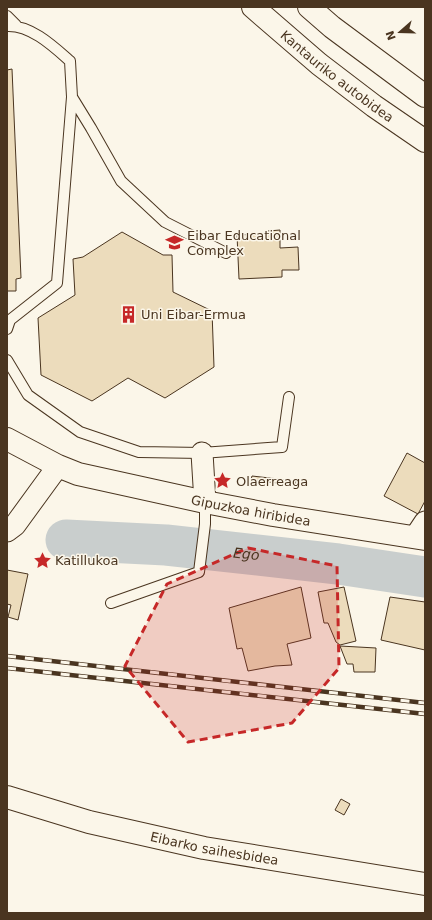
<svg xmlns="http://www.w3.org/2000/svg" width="432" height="920" font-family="'DejaVu Sans',sans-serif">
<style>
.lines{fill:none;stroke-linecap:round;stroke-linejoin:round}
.river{stroke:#c9cecd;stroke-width:41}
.building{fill:#ecdcbc;stroke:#4a3520}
.service-casing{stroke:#4a3520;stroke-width:12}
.minor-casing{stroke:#4a3520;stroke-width:23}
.tertiary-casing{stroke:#4a3520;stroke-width:24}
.trunk-casing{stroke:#4a3520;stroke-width:24}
.motorway-casing{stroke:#4a3520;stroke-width:24}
.service{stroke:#fbf6e9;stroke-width:10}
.minor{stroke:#fbf6e9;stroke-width:21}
.tertiary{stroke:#fbf6e9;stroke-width:22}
.trunk{stroke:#fbf6e9;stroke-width:22}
.motorway{stroke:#fbf6e9;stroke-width:22}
.rail-casing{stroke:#4a3520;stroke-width:4.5}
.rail{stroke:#fbf6e9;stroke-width:3;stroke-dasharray:9;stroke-linecap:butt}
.marked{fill:#c62828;fill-opacity:0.2;stroke:#c62828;stroke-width:3;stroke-dasharray:8 5;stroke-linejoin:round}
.labels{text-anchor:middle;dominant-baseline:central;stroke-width:3;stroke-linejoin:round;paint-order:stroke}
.street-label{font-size:13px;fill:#4a3520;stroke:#fbf6e9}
.poi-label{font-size:13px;fill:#4a3520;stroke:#fbf6e9;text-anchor:start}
.water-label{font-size:14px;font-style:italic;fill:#4a3520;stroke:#fbf6e9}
</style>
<rect width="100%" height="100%" fill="#fbf6e9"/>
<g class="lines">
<path class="river" id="s1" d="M66 540 166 545 338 564 425 577"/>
</g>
<path class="building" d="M12 69 21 278 16 279V291H7V70Z
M280 230V248L298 247 299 270H282V277L239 279 237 235 268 234V231Z
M122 232 163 255H172L173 292 212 311 214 367 165 398 128 378 92 401 41 375 38 318 75 295 73 259 83 257Z
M407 453 425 463V501L418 514 384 496Z
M252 476 296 481 295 485 251 480Z
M7 570 28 574 18 620 8 617 11 605 7 604Z
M301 587 311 638 287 644 292 665 275 666 248 671 242 648 237 649 229 608Z
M344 587 356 641 340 645 336 642 328 623H324L318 592Z
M390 597 425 602V650L381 640Z
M340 646 376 648 375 672H354L353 664H347Z
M341 799 350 804 344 815 335 810Z"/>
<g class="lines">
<defs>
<path id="service" d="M7 16 16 25
M7 26C31 25 53 46 70 61L72 97 57 283 10 320 7 329
M72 97 91 128 121 181 165 222 226 253
M7 360 28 395 80 432 139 452 202 453 282 447 289 397
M111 603 199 572 205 524V502"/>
<path id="minor" d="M202 453 205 502
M7 531 15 525 58 466
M415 537 425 522"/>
<g id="tertiary">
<path id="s2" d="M7 439 58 466 78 474 205 502 273 515 425 539"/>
</g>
<g id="trunk">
<path id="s3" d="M7 797 89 822 204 848 425 884"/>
</g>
<g id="motorway">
<path id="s4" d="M253 7 319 64 374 106 425 141"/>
<path d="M309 7 332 27 425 96"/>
</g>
</defs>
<use href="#service" class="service-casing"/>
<use href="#minor" class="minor-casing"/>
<use href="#tertiary" class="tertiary-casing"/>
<use href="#trunk" class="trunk-casing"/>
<use href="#motorway" class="motorway-casing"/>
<use href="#service" class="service"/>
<use href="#minor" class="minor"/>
<use href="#tertiary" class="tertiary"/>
<use href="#trunk" class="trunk"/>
<use href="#motorway" class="motorway"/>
<defs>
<path id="rail" d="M7 656 425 703
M7 668 425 714"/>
</defs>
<use href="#rail" class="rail-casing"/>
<use href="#rail" class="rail"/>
</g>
<path class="marked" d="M248 548 337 566 339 668 292 723 188 742 125 666 167 584Z"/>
<defs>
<symbol id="university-bare" viewBox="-9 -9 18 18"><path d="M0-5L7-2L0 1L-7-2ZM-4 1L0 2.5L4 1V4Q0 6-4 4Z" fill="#c62828" stroke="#fbf6e9" stroke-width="2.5" paint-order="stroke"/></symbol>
<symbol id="building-bare" viewBox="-9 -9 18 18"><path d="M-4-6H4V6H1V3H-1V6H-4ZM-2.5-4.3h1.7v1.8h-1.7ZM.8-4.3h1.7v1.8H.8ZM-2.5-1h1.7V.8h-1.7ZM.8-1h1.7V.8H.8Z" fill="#c62828" stroke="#fbf6e9" stroke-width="2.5" paint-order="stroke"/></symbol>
<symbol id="sight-bare" viewBox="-9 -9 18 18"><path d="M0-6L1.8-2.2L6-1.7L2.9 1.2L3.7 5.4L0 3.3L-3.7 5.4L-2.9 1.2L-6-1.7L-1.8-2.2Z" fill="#c62828" stroke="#fbf6e9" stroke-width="2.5" paint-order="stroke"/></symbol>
</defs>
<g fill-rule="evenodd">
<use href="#university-bare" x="162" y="230" width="25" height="25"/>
<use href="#building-bare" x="116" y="302" width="25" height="25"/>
<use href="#sight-bare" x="210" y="468" width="25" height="25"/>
<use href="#sight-bare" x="30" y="548" width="25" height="25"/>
</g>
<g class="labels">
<g class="street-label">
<text stroke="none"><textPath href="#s4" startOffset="109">Kantauriko autobidea</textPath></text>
<text stroke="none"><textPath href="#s2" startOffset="256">Gipuzkoa hiribidea</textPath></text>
<text stroke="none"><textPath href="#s3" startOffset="214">Eibarko saihesbidea</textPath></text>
</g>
<g class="poi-label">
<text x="187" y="235">Eibar Educational<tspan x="187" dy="15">Complex</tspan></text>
<text x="141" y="314">Uni Eibar-Ermua</text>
<text x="236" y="481">Olaerreaga</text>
<text x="55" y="560">Katillukoa</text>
</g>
<g class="water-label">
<text stroke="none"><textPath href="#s1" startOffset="181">Ego</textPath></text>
</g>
</g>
<rect width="432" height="920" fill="none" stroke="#4a3520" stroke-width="16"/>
<g transform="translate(400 32) rotate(250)" stroke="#fbf6e9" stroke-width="3" paint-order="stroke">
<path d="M0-3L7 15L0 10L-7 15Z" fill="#4a3520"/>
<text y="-6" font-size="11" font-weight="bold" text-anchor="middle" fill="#4a3520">N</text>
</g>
</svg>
